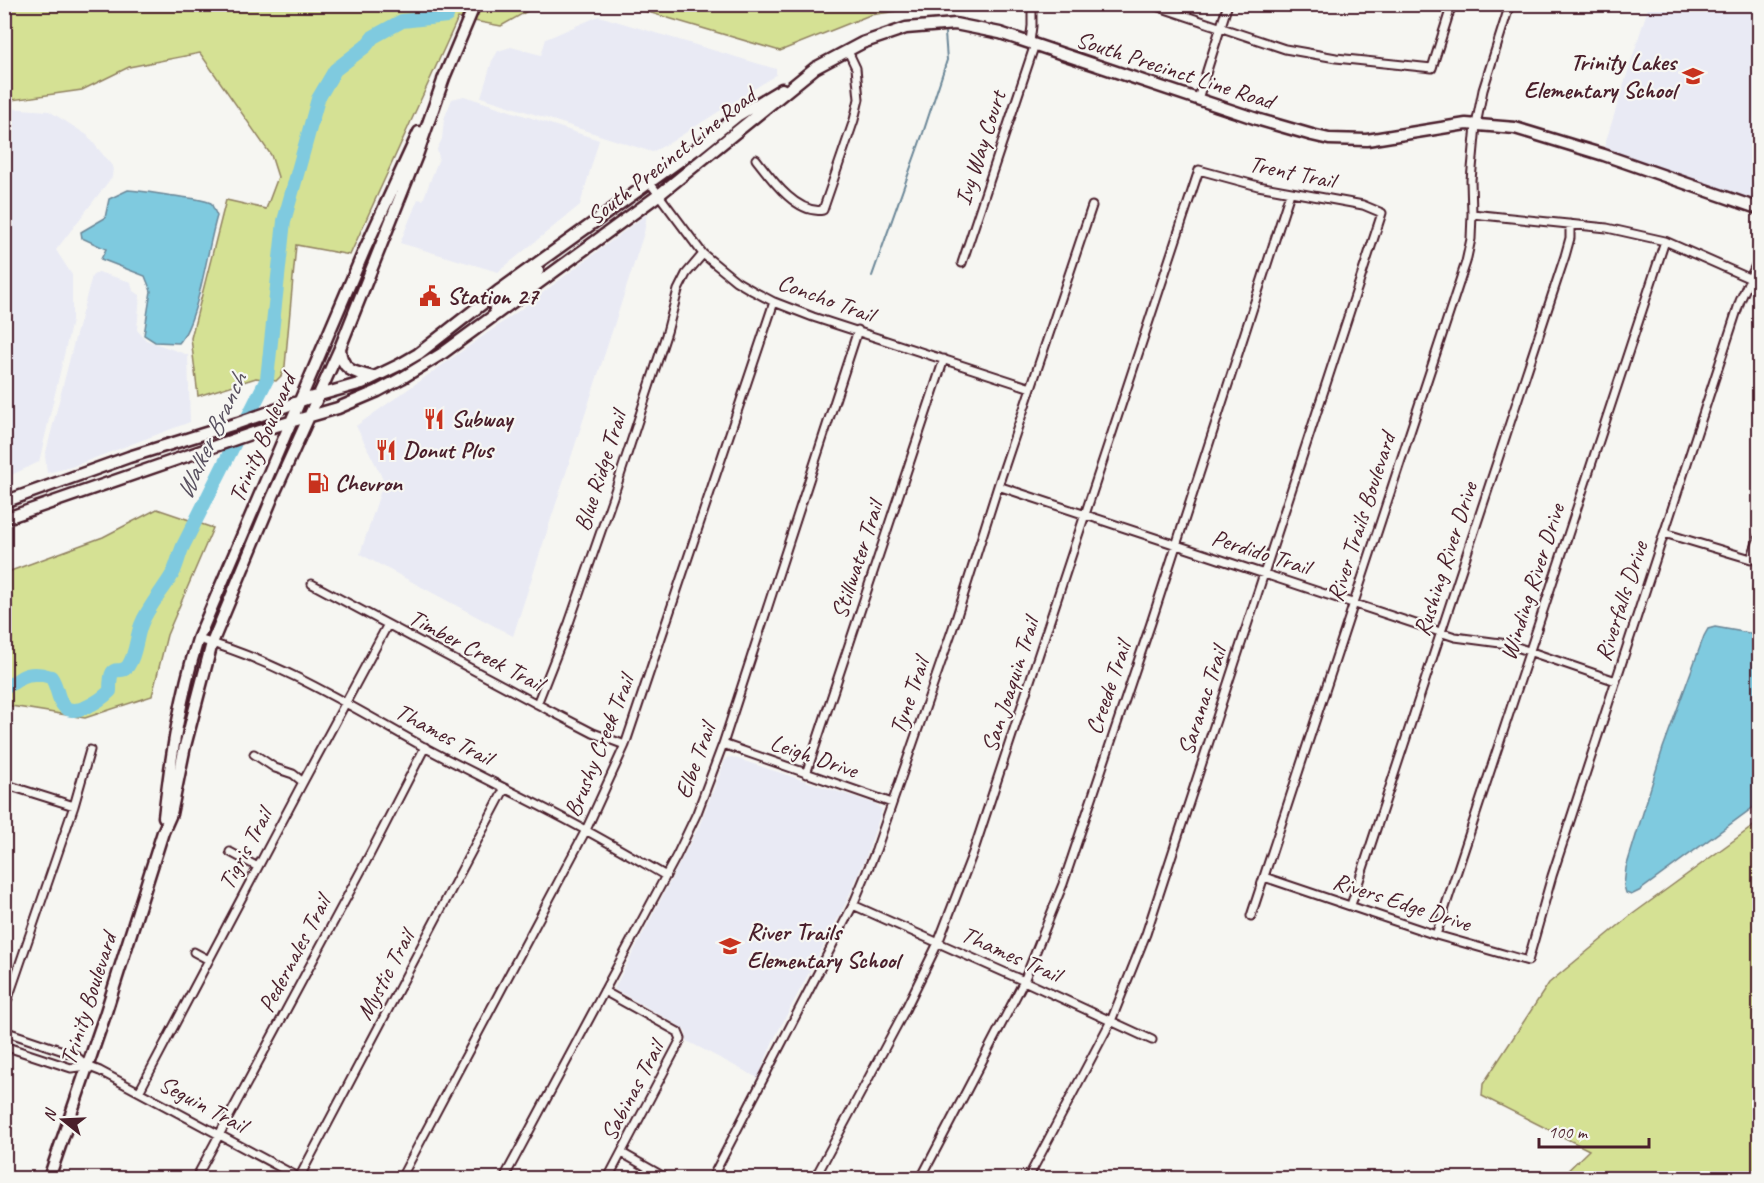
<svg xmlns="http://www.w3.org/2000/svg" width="1764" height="1183" font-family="Caveat,sans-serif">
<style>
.built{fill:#e9eaf4}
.green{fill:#d5e194;stroke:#908060;stroke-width:1.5}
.water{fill:#7fcadf;stroke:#6a8697;stroke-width:1.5}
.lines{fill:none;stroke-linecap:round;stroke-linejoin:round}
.stream{stroke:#6a8697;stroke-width:2}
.river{stroke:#7fcadf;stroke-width:14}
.street-casing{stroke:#4a1f2b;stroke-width:11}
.secondary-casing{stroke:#4a1f2b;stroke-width:15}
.street{stroke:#f6f6f2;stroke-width:7}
.secondary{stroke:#f6f6f2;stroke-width:10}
.labels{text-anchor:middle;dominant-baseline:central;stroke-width:4.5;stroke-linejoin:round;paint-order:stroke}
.poi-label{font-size:24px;font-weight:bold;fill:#4a1f2b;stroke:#f6f6f2;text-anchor:start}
.street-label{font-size:24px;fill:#4a1f2b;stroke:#f6f6f2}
.water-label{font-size:26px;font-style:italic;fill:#5a5261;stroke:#f6f6f2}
</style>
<rect width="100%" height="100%" fill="#f6f6f2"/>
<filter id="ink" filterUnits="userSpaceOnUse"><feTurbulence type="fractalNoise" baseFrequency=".0167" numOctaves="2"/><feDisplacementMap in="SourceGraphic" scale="12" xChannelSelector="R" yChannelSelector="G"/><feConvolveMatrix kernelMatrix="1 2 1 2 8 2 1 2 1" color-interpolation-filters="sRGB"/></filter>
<g filter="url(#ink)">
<path class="built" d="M1649 5H1759V202L1653 166 1604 147Z
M599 16 776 69V75L671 142 652 152 481 97 492 61 498 51 511 47 541 55 546 39Z
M464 96 599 140 580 205 498 272 400 243 418 199 423 200 439 158 437 149 442 139 444 119 452 99Z
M5 108 49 111 87 135 113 167 112 177 56 250 72 275V321L39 462 5 478Z
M647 214 644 233 513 636 360 554 384 481 356 426 517 312Z
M98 272 131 282 133 291 140 295 137 330 146 340 188 355 190 422 71 467 47 473 45 456 74 342 92 276Z
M732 757 876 804 882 810 866 857 846 903 773 1041 758 1078 687 1041 686 1032 678 1025 614 989 699 826 726 758Z"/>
<path class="green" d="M4 5H538L501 26 458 18 350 255 296 245 285 366 281 376 276 381 256 378 198 396 191 338 226 200 266 209 278 177 271 155 200 53 129 67 82 90 5 101Z
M624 5V4L939 5 870 15 780 51Z
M157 509 213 528 167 635 152 696 85 718 5 705V573L103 537Z
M1759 822V1178H1560L1589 1150 1482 1096 1483 1084 1549 983 1630 916Z"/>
<path class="water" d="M128 190C144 191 159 194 175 196 190 199 196 197 211 203L217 216C207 249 199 319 179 343L155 342 144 335 151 291 145 276 101 259 106 249 82 238 81 232 105 218 109 199Z
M1715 627 1749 633H1759V803L1639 891 1631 895 1626 893 1624 886 1626 868 1663 748 1704 636 1708 629Z"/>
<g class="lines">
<path class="stream" d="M872 276 923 133 947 60 945 33"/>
<path class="river" d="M4 686C13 685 15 681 22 677 31 672 42 674 51 677 57 685 57 696 62 704 72 720 101 700 110 691 110 657 119 678 128 666 136 655 136 638 141 625 148 606 163 591 173 573 177 565 179 555 183 546L267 379 284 221 318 99 335 70 366 46 373 37 402 21 447 16"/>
<defs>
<path id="street" d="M1150 4 1285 49 1336 58 1432 68 1452 4
M1495 4 1509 9
M1030 42 1032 26V4
M1198 99 1228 4
M756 159C770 177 796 215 823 210L854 120 859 99 856 68 848 51
M650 183 703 254 736 281 753 291 774 302 813 317 1031 388
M1472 214 1607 228 1665 241 1760 283
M962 263 1035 44
M998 486 1455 637 1508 644 1616 681
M1664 533 1751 559 1760 535
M312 584 537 704 593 733 625 745
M198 639C281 662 350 706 424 747 478 776 533 801 587 831 613 845 640 861 666 876
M537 704 569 623 615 491 667 332 678 290 686 274 703 254
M723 744 892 803
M254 754 275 768 293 774 303 782
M806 774 944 359
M4 784 74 806
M230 852 258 867
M1264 877 1436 935 1528 961 1552 876 1740 301 1760 256
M853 905 1024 981 1152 1040
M1351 905 1565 256 1570 238V224
M1251 916 1466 262 1471 239 1472 214 1471 180 1476 125 1483 90 1510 4
M1436 935 1665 241
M194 952 209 960
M604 991 678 1032 681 1039 608 1178
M4 1010 74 806 90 750
M4 1031 75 1055 87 1066 100 1071 300 1178
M4 1046 71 1068 87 1066
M139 1092 303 782 387 626
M622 1153 666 1178
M196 1178 370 854 425 747
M299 1178 505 788
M401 1178 586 830 625 745 774 302
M504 1178 677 855 697 813 723 744 858 330
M712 1178 853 905 876 850 956 619 998 486 1092 206
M815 1178 904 1012 938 943 974 850 1199 170 1258 186 1363 205 1382 213 1146 934 1111 1021 1028 1178
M921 1178 1024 981 1063 884 1151 623 1290 193"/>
<path id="secondary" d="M443 80 475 4
M498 312 495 309 496 302 538 271
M340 348C341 371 355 373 374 377
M4 502 129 457 238 423 309 398 362 383 399 365 418 354 500 290 696 149 737 116 782 89
M4 519 259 431 338 408 378 391 402 378 443 353 660 194 815 68 862 43 906 28 955 24 1000 33 1260 120 1312 135 1329 139 1367 140 1466 124 1515 128 1604 155 1760 209
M164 817C171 756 180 697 198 639L364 251 419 132
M49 1178 105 1015 163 832 171 814 185 746 212 643 273 496 340 348 417 155 445 75"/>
</defs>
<use href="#street" class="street-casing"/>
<use href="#secondary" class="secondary-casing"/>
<use href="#street" class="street"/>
<use href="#secondary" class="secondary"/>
</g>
</g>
<defs>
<symbol id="school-bare" viewBox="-9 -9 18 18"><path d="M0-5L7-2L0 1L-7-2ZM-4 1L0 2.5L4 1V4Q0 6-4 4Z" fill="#c8321e" stroke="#f6f6f2" stroke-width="2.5" paint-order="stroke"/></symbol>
<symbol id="civic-bare" viewBox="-9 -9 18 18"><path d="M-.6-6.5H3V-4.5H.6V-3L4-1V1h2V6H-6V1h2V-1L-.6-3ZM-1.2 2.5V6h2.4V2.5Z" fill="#c8321e" stroke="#f6f6f2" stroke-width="2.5" paint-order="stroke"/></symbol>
<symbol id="restaurant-bare" viewBox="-9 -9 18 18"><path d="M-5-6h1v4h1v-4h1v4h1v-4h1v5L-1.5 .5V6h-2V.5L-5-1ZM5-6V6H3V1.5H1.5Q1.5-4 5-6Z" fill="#c8321e" stroke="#f6f6f2" stroke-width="2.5" paint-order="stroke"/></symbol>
<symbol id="fuel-bare" viewBox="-9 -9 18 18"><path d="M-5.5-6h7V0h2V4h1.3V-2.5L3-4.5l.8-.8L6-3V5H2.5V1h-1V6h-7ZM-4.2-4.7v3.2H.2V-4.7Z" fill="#c8321e" stroke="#f6f6f2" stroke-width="2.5" paint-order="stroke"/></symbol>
</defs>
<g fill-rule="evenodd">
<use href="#school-bare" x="1678" y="61" width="30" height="30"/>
<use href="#civic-bare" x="415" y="281" width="30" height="30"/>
<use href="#restaurant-bare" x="419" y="404" width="30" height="30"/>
<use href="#restaurant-bare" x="371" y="435" width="30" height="30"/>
<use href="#fuel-bare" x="303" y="468" width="30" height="30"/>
<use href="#school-bare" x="715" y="931" width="30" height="30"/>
</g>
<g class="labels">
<g class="poi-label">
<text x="1676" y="62" text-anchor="end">Trinity Lakes<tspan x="1676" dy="28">Elementary School</tspan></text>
<text x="447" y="296">Station 27</text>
<text x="451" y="419">Subway</text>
<text x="403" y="450">Donut Plus</text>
<text x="335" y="483">Chevron</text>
<text x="747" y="932">River Trails<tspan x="747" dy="28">Elementary School</tspan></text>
</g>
<g class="street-label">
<text transform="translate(1175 70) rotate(18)">South Precinct Line Road</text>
<text transform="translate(980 148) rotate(-72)">Ivy Way Court</text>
<text transform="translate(671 156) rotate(-38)">South Precinct Line Road</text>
<text transform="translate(1292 172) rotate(12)">Trent Trail</text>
<text transform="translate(826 298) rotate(20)">Concho Trail</text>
<text transform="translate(262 438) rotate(-67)">Trinity Boulevard</text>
<text transform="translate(600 471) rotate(-72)">Blue Ridge Trail</text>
<text transform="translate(1361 517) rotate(-72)">River Trails Boulevard</text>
<text transform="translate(1261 552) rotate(18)">Perdido Trail</text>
<text transform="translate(1445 559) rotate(-72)">Rushing River Drive</text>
<text transform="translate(857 560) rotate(-72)">Stillwater Trail</text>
<text transform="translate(1532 582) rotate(-72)">Winding River Drive</text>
<text transform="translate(1621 601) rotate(-72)">Riverfalls Drive</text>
<text transform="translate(476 650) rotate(28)">Timber Creek Trail</text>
<text transform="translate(1010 685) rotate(-72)">San Joaquin Trail</text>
<text transform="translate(1108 688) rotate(-71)">Creede Trail</text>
<text transform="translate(909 696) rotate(-71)">Tyne Trail</text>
<text transform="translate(1202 701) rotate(-72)">Saranac Trail</text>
<text transform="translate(444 734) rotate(28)">Thames Trail</text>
<text transform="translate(599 746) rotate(-68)">Brushy Creek Trail</text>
<text transform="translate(814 756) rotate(19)">Leigh Drive</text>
<text transform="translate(695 761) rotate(-70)">Elbe Trail</text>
<text transform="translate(245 849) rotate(-62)">Tigris Trail</text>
<text transform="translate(1402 902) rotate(18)">Rivers Edge Drive</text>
<text transform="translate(294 954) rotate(-62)">Pedernales Trail</text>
<text transform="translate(1011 954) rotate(24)">Thames Trail</text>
<text transform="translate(385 975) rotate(-62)">Mystic Trail</text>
<text transform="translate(88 999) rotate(-72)">Trinity Boulevard</text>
<text transform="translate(632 1091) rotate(-62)">Sabinas Trail</text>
<text transform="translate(203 1104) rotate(28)">Seguin Trail</text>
</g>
<g class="water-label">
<text transform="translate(211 436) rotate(-65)">Walker Branch</text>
</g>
</g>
<rect width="1764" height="1183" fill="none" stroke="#f6f6f2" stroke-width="24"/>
<rect x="12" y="12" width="1740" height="1159" fill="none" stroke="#4a1f2b" stroke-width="2" filter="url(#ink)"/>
<g transform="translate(63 1120) rotate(288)" stroke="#f6f6f2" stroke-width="4.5" paint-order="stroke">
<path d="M0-4.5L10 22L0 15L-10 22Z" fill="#4a1f2b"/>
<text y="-9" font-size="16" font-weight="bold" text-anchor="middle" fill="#4a1f2b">N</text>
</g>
<path d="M1539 1138v9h110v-9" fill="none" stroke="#4a1f2b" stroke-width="3"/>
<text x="1548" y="1138" font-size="18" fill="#4a1f2b" stroke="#f6f6f2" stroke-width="4.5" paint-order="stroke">100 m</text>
</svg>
